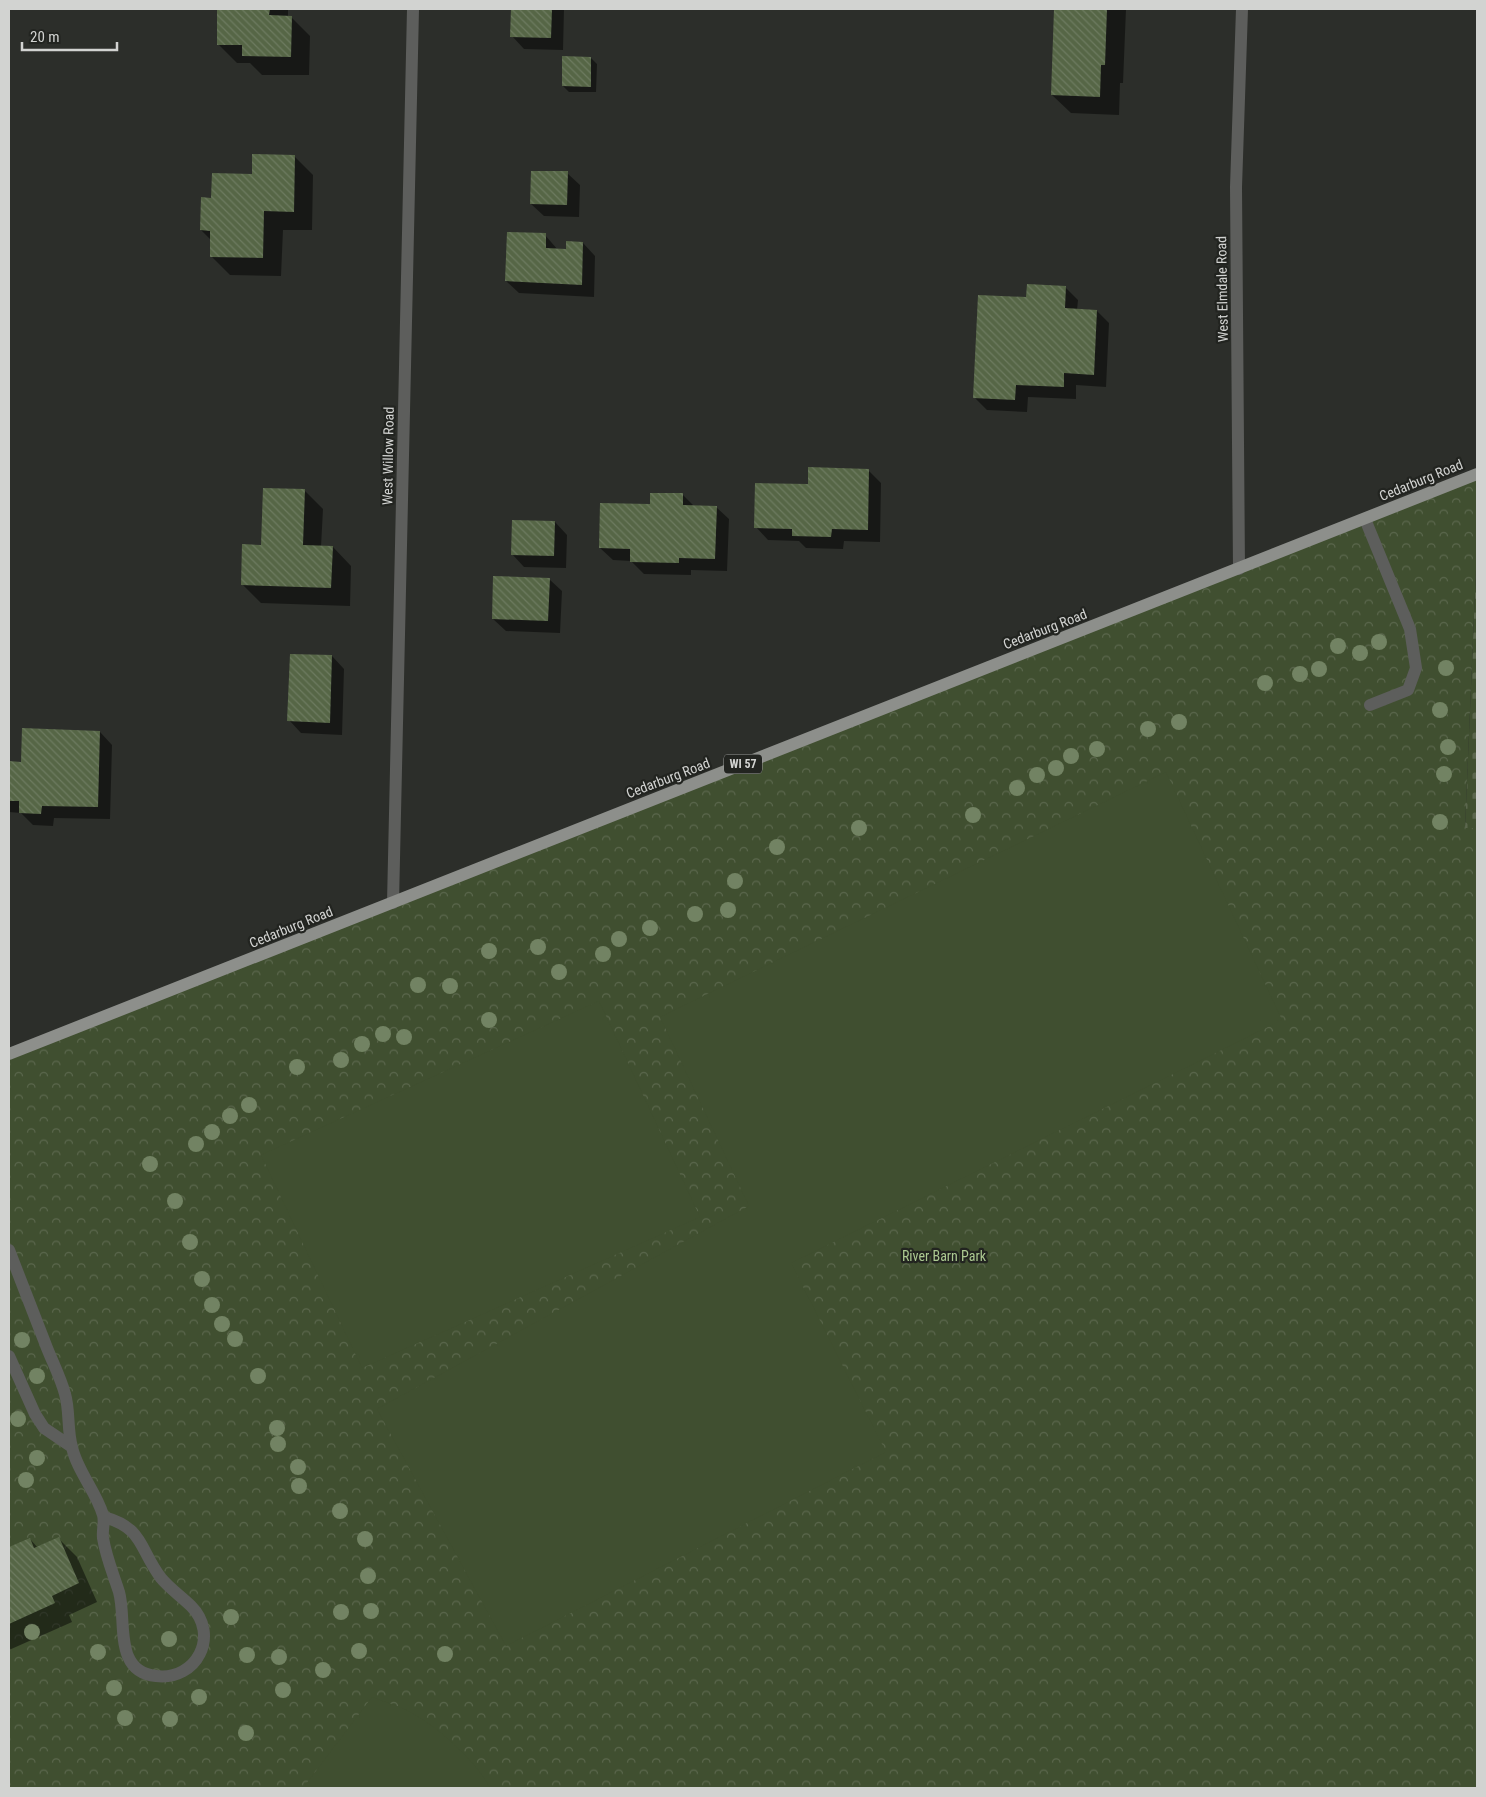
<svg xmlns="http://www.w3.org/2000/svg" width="1486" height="1797" font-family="'Roboto Condensed',sans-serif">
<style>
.cemetery{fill:url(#cemetery-stones)}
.park{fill:url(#park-crowns)}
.garden{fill:#404f30}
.shadow{fill:#0007}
.building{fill:url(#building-back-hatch)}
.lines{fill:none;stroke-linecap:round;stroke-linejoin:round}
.lane{stroke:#5d5e5c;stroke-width:12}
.street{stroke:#5d5e5c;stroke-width:12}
.primary{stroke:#8d8f8b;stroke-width:12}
.tree{fill:#728363}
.labels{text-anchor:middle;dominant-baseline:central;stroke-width:4.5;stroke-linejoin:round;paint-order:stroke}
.shield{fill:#222420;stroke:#9d9e9c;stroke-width:1}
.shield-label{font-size:12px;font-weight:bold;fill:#d2d3d1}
.street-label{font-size:14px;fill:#d2d3d1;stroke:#222420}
.park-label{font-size:14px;fill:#acc991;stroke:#222420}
</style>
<defs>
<pattern id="cemetery-stones" width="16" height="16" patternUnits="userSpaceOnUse" patternTransform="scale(1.25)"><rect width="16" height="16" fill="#404f30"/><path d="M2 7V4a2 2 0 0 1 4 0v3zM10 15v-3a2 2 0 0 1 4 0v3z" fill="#5b674d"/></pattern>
<pattern id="park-crowns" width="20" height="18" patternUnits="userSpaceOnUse" patternTransform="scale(1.25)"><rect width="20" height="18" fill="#404f30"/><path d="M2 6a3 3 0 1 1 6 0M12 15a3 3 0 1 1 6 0" fill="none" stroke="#5b674d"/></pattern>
<pattern id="building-back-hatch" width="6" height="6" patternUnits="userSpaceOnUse" patternTransform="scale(1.25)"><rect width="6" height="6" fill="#566646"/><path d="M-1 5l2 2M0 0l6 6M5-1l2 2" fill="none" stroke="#6d7b60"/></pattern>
</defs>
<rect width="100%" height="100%" fill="#2c2e2a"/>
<path class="cemetery" d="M1477 545V828H1465Z"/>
<path class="park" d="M1477 474V545L1465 828H1477V1788H9V1053Z"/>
<path class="garden" d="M1166 772 1282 1020 791 1263 886 1452 506 1646 377 1409 749 1206 660 1017Z
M599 1001 700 1217 362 1368 261 1155Z
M372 1697C385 1702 400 1706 412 1713 437 1726 478 1763 490 1788H303Z"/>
<path class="shadow" d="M218 9H288V17H291L310 36 309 75H262L250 63H237L218 44Z
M513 9H564L563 50 524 49 512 36Z
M1055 9H1126L1123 83H1120L1119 115 1071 113 1052 95Z
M591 58 597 64 596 92H569L563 86Z
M294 156 313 175 312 230H283L281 276 230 275 211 256V240L201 230 212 199 253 175Z
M567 173 580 185 579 217 544 216 531 204Z
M545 235 558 250H568L583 243 595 256 594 297 519 293 506 281Z
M1065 287 1078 300 1077 310 1097 311 1109 323 1106 387 1076 385V399L1028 397 1027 412 987 410 974 397 1027 299Z
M868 470 881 483 880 542 844 541 843 549 806 548 799 541 768 540 756 527 809 486Z
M304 490 323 509 321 547H333L351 566 350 606 261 603 242 584Z
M683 495 694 506 716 507 729 519 727 571 691 570V575L644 574 631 561 613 560 600 548 651 506Z
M555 522 567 535 566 568 524 567 512 554Z
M549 579 562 591 560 633 506 631 493 619Z
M332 656 344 669 342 735 301 733 289 720Z
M100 732 112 745 110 819 54 818 53 826 33 825 21 813 9 812V762L22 763Z
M30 1539 38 1548 59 1539 77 1557 97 1602 69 1615 72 1622 9 1650V1549Z"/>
<path class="building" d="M217 9H270L269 15 292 16 291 57 242 56V45H217Z
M511 9H552L551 38 510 37Z
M1054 9H1107L1105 65H1101L1100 97 1051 95Z
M562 56 591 57V87L562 86Z
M252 154 295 155 294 212 264 211 263 258 210 257V231L200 230 201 197 211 198 212 173 252 174Z
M531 171H568L567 205 530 204Z
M507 232 546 233V248L566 249V241L583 242 582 285 505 281Z
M1027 284 1066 286 1065 308 1097 310 1094 375 1064 373V387L1016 385 1015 400 973 398 978 295 1026 297Z
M808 467 869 469 868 530 832 529 831 537 792 536V529L754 528 755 483 808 484Z
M263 488 305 489 303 545 333 546 331 588 241 585 242 544 261 545Z
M650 493H683V505L717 506 715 559 679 558V563L630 562V549L599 548 600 503 650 504Z
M512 520 555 521 554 556 511 555Z
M493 576 550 578 548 621 492 619Z
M290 654 332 655 330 723 287 721Z
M22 728 100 731 98 807 42 806 41 814 19 813V801H9V761L21 762Z
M59 1537 79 1583 52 1596 55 1603 9 1624V1547L30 1538 34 1548Z"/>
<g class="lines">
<path class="lane" d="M1365 519 1410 629 1416 668 1408 690 1370 705
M9 1250C22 1283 34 1315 47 1348 53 1363 61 1379 65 1394 70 1411 67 1430 72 1447 77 1471 96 1491 103 1515 105 1522 102 1530 103 1538 106 1557 113 1573 119 1592 127 1620 113 1672 156 1676 197 1681 220 1635 191 1606 182 1597 169 1588 161 1578 139 1549 144 1528 104 1517
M9 1356 35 1414 44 1428 72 1447"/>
<path class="street" d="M1239 569 1236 187 1242 9
M393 903 413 9"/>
<path class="primary" d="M9 1054 1477 474"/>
</g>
<g class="tree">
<circle cx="1379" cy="642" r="8"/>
<circle cx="1338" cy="646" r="8"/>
<circle cx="1360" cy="653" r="8"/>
<circle cx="1446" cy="668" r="8"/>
<circle cx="1319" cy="669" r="8"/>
<circle cx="1300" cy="674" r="8"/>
<circle cx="1265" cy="683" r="8"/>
<circle cx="1440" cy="710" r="8"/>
<circle cx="1179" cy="722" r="8"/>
<circle cx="1148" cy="729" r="8"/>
<circle cx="1448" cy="747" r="8"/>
<circle cx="1097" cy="749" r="8"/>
<circle cx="1071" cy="756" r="8"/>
<circle cx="1056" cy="768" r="8"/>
<circle cx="1444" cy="774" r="8"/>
<circle cx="1037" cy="775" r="8"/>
<circle cx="1017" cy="788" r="8"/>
<circle cx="973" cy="815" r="8"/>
<circle cx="1440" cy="822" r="8"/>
<circle cx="859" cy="828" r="8"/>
<circle cx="777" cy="847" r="8"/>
<circle cx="735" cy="881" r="8"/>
<circle cx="728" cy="910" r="8"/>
<circle cx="695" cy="914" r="8"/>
<circle cx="650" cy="928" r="8"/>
<circle cx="619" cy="939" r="8"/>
<circle cx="538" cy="947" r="8"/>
<circle cx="489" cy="951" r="8"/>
<circle cx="603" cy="954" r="8"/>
<circle cx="559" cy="972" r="8"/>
<circle cx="418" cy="985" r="8"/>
<circle cx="450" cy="986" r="8"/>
<circle cx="489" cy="1020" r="8"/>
<circle cx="383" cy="1034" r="8"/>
<circle cx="404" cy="1037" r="8"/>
<circle cx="362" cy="1044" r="8"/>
<circle cx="341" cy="1060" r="8"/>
<circle cx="297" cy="1067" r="8"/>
<circle cx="249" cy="1105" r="8"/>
<circle cx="230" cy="1116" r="8"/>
<circle cx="212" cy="1132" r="8"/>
<circle cx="196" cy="1144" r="8"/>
<circle cx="150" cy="1164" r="8"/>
<circle cx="175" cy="1201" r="8"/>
<circle cx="190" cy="1242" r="8"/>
<circle cx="202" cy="1279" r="8"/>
<circle cx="212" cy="1305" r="8"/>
<circle cx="222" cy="1324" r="8"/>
<circle cx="235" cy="1339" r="8"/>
<circle cx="22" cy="1340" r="8"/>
<circle cx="37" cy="1376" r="8"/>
<circle cx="258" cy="1376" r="8"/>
<circle cx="18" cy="1419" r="8"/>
<circle cx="277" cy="1428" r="8"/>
<circle cx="278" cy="1444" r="8"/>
<circle cx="37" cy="1458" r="8"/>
<circle cx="298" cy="1467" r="8"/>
<circle cx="26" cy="1480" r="8"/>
<circle cx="299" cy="1486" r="8"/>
<circle cx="340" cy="1511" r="8"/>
<circle cx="365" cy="1539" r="8"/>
<circle cx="368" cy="1576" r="8"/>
<circle cx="371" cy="1611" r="8"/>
<circle cx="341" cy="1612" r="8"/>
<circle cx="231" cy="1617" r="8"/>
<circle cx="32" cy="1632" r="8"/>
<circle cx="169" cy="1639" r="8"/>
<circle cx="359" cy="1651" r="8"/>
<circle cx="98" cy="1652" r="8"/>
<circle cx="445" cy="1654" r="8"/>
<circle cx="247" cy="1655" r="8"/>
<circle cx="279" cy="1657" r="8"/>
<circle cx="323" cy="1670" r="8"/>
<circle cx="114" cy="1688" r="8"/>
<circle cx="283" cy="1690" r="8"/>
<circle cx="199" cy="1697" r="8"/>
<circle cx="125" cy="1718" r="8"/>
<circle cx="170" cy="1719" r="8"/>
<circle cx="246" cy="1733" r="8"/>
</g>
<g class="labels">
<rect class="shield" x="724" y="754.5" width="38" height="19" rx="4"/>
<g class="shield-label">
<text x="743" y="764">WI 57</text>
</g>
<g class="street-label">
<text transform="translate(1222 289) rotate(-91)">West Elmdale Road</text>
<text transform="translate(388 456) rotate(-89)">West Willow Road</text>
<text transform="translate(1421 480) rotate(-22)">Cedarburg Road</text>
<text transform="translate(1045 629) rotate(-21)">Cedarburg Road</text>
<text transform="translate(668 778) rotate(-21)">Cedarburg Road</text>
<text transform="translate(291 927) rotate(-22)">Cedarburg Road</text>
</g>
<g class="park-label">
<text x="944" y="1256">River Barn Park</text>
</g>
</g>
<rect width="1486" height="1797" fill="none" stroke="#d2d3d1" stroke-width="20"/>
<path d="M22 42v8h95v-8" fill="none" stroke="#d2d3d1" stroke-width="2.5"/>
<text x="30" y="42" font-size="15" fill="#d2d3d1" stroke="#222420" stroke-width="4" paint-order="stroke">20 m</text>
</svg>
